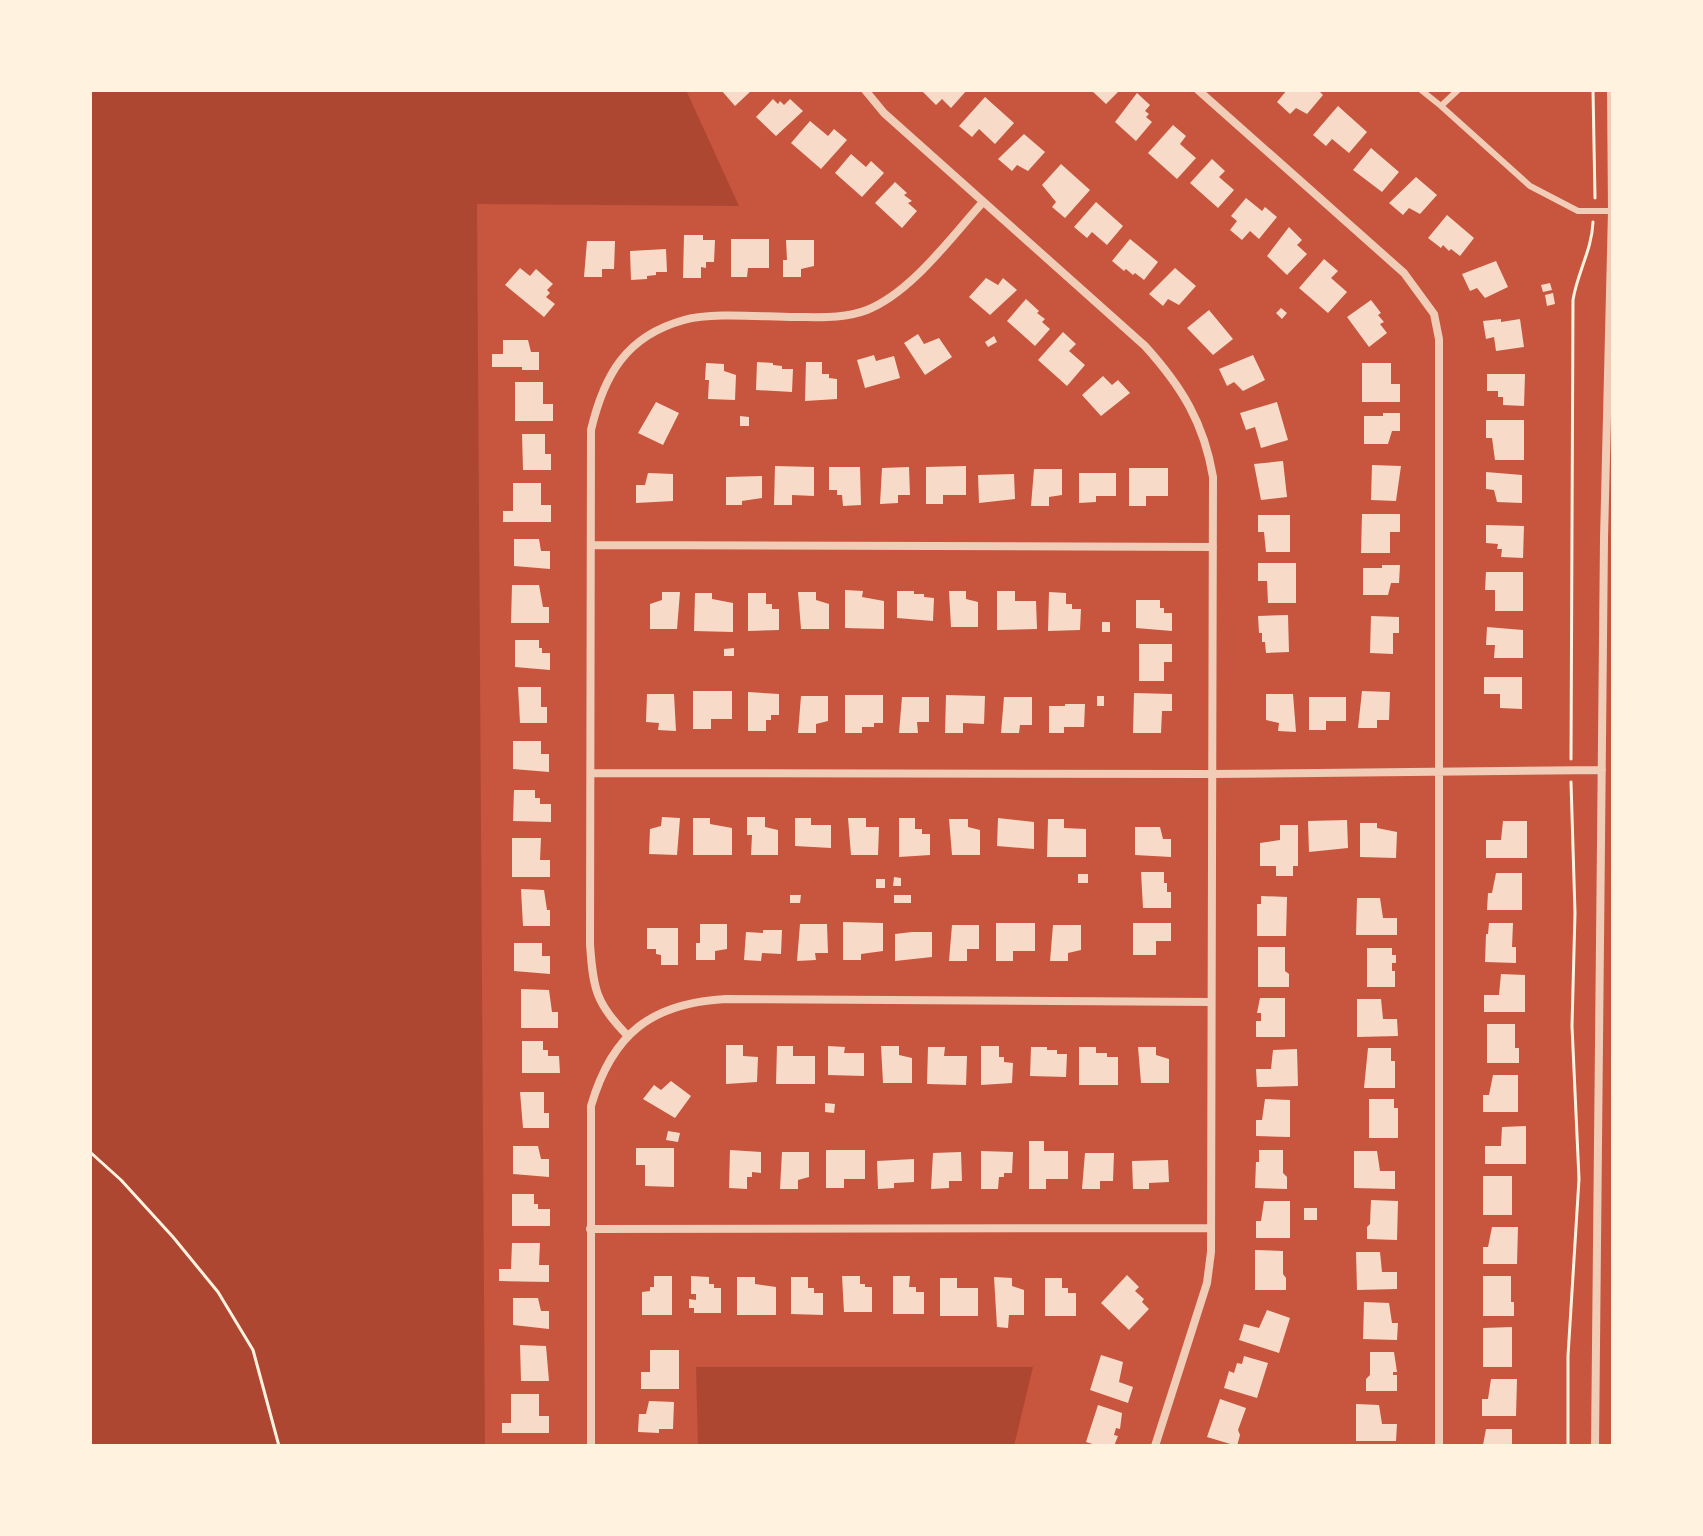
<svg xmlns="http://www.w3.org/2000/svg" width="1703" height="1536" font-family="'Nunito Sans',sans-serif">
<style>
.green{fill:#ae4732}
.building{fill:#f7dbc8}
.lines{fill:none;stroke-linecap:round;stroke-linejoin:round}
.path{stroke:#fff3e0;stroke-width:3}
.service{stroke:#f1ccb7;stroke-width:6}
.minor{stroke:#f1ccb7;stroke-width:8}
</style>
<rect width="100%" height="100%" fill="#c8553d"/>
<path class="green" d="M90 90H686L739 206 477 204 485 1446H90Z
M696 1367H1033L1014 1446H698Z"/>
<path class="building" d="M721 90H752L735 106Z
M925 90H967L951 108 942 99 936 105 923 92Z
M1091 90H1120L1106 104Z
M1287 90H1318L1323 95 1307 114 1296 108 1290 114 1277 102Z
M1137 93 1150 105 1145 111 1149 114 1146 117 1152 122 1136 141 1115 122Z
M985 97 1014 123 995 144 979 129 972 137 959 126Z
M773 99 778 104 780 101 784 105 790 99 803 111 776 136 756 117Z
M1338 106 1367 132 1349 153 1332 139 1326 146 1313 135Z
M810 121 828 136 834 129 847 140 821 169 791 143Z
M1173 125 1186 136 1180 144 1196 158 1177 179 1148 153Z
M1024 134 1045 152 1028 171 1017 165 1012 171 998 159Z
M1371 148 1399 172 1382 192 1353 170Z
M851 154 866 167 871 161 884 173 862 197 835 173Z
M1212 159 1225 171 1219 177 1234 190 1218 208 1190 183Z
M1061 164 1090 190 1065 218 1052 207 1056 202 1042 185Z
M1416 177 1437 195 1420 214 1409 208 1403 215 1389 203Z
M895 182 907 193 904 195 912 201 908 203 917 211 902 228 875 203Z
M1246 198 1262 211 1265 207 1277 217 1259 239 1250 231 1242 240 1230 230 1237 221 1231 216Z
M1096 202 1123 226 1107 245 1092 232 1087 238 1074 227Z
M1447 215 1474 238 1460 256 1451 249 1449 251 1443 245 1441 248 1428 238Z
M1289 227 1302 240 1297 245 1307 254 1287 275 1267 256Z
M684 235H703V240H715L714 262H706V268L701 267V278H683Z
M731 239H769V268H748L747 277H731Z
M1130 239 1158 262 1144 280 1135 273 1133 275 1126 269 1124 271 1112 261Z
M786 240H814V266L801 269V277H783V260H787Z
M587 241H615L614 269H602V277H584Z
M666 249 667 272H656V275L647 276V279L631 280 630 251Z
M1324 259 1338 271 1331 278 1347 292 1328 313 1299 288Z
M1496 261 1508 287 1485 298 1477 288 1470 291 1462 274Z
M520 268 530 276 536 269 553 284 547 290 550 293 546 297 555 304 544 317 505 285Z
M1175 268 1196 286 1179 305 1168 299 1163 306 1149 294Z
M986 278 998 285 1003 278 1017 290 990 315 969 297Z
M1550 283 1552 290 1543 292 1541 285Z
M1553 293 1555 304 1547 306 1545 295Z
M1026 299 1039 311 1037 313 1045 319 1042 322 1050 329 1035 346 1007 321Z
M1371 300 1381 313 1378 315 1384 322 1380 324 1387 333 1369 347 1347 317Z
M1281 308 1287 313 1282 319 1276 313Z
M1209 310 1233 339 1213 355 1187 328Z
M1501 319V322L1520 319 1524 347 1496 351 1494 337 1486 339 1483 321Z
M1063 332 1076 344 1069 351 1085 365 1067 386 1038 360Z
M918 334 924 344 939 338 952 357 925 375 904 343Z
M994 336 997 342 988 347 985 342Z
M503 340H528L531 352H539V370H522V367H492V354H503Z
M874 355 876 361 894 356 900 378 865 388 857 360Z
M1253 355 1265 380 1243 391 1234 382 1227 386 1219 369Z
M757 362 773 363V365L782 366V369H793L792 392 756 390Z
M806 362H822V374H829V378L837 379V399L805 401Z
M706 363 724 364V371L736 375 735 400 708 399 709 380H705Z
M1362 363H1391V384H1400V402H1362Z
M1487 374H1525L1524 406 1503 405V397H1498V391H1487Z
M1103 376 1112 385 1118 380 1130 393 1101 416 1082 395Z
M515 382H543V404H553V421H515Z
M656 402 679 413 663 445 638 433Z
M1277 402 1288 440 1261 448 1255 427 1246 430 1240 413Z
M1383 413H1400V431H1392L1388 444H1364V416H1383Z
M740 416 749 417V426H740Z
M1486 420H1524V460H1495L1492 438H1486Z
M522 434H545V454H551V470H523Z
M1283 461 1287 497 1261 500 1254 464Z
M1372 465 1401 466 1396 501 1371 500Z
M775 466 814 467V496L792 495V505H774Z
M966 466V495H943V504H926V467Z
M829 467H860L861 505 843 506 842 495H837V490H829Z
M909 467 910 495H898V503L880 504 882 468Z
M1129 468H1168V496H1146V506H1129Z
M1034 469H1062V495L1049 497V506H1031Z
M1486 472 1522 475V503L1497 502 1494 490 1486 489Z
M648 473 673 474V501L636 503V485H645Z
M1079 473H1116V496H1096V502L1079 503Z
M1014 474 1015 499 979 503 978 475Z
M762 476V498L742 501V505H726V477Z
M513 483H541V505H551V522H503V511H513Z
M1362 514H1400V532H1390V553H1361Z
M1258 515H1290V552H1266L1264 532H1258Z
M1486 525 1524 526 1523 558 1501 557 1502 549H1497L1498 544 1486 543Z
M514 539H539L541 551H550V569L514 566Z
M1258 563H1296V603H1268L1267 581H1258Z
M1382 565H1400L1399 583H1391L1388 595H1363V568H1382Z
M1486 572H1523V611H1495V590H1485Z
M512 585H539L543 607H549V623H511Z
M845 590 863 591 862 597 884 601V629L845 628Z
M897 591H914V594H924V597L934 598 933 621 897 618Z
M949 591H966V599L978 602V627H951Z
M997 591H1015V601H1036L1037 629 997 630Z
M662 592H680L677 629H650V604L662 600Z
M798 592H816V600L829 604V629H801Z
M1049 592 1066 593V604H1072V609H1081L1080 630 1048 631Z
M695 593H712V599L733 603V632L694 631Z
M748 593H766V604H772V609H779V630L748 631Z
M1136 600H1160V608H1164V613H1172V631L1136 628Z
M1288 615 1289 652 1266 653 1265 642H1262V633H1259L1258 616Z
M1371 616 1399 617V633H1393V654L1370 653Z
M1102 622H1110V632H1102Z
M1487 627 1523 630V658H1494L1495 645H1486Z
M515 640H539V648H542V653H550V670L515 667Z
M1139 644H1172V662H1164V681H1139Z
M734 648V656H724V649Z
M1484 677H1522V709L1500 708V694H1484Z
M518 687H541V707H547V723H520Z
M693 691H732V719H711V729H693Z
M1362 691 1390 692 1389 720H1377V728H1358Z
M748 692 779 694V715H771V720H766V731H748Z
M1134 693 1172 694V711H1162L1161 733H1133Z
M647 694H674L676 731 658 730 659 723 646 722Z
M1266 694H1293L1296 732 1278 731 1279 723 1266 720Z
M845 695H883V723H874V727H862V733H845Z
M946 695 985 696 984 724 963 723V733H945Z
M801 696H828V721L816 724V733H798Z
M1097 696H1104V706H1097Z
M902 697H929V722H917L918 733H899Z
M1004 697H1032V725H1020L1019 733H1001Z
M1309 697H1346V721H1326V730H1309Z
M1065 704H1085L1084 727H1064V733H1049V706H1065Z
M513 741H541V754H549V772L513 769Z
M514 790H535V798H540V804H551V822L513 821Z
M662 817 680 818 677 855 649 854 650 829 661 826Z
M747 817H765V827L778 830V855H751L752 835H747Z
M693 818H710V824L732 828V855H693Z
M795 818H811V825H831V848L795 846Z
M848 818H866V827H879L878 855H851Z
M899 818H915V829H922V834H930V855L899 857Z
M998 818 1034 822V849L997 846Z
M949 819H968V827L980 830V855H952Z
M1048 819H1064V828L1086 829V857H1047Z
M1347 820 1348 848 1309 852 1308 821Z
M1503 821H1527V858H1486V840H1501Z
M1360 823H1377V828L1397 832 1396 858 1360 857Z
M1280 825H1298V866H1293V876H1276V866H1260V843L1280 840Z
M1135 827H1160L1163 839H1171V857L1135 855Z
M512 838H541L540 860H550V877H512Z
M1141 872H1164V883H1167V892H1171V908H1143Z
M1496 873H1522V910H1487L1488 893H1492Z
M1078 874H1088V883H1078Z
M894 877 901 878V886H893Z
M876 879H885V888H876Z
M521 889 544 890 547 910H550V926H523Z
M790 895H801L800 903H790Z
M894 895H911V903H894Z
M1261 896 1287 897 1286 936H1257V904H1261Z
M1357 898H1380L1383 918H1397V935H1356Z
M843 922 883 923V951L861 954V960H843Z
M996 923H1035V951H1013V961H996Z
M1133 923H1171V941H1156V955H1133Z
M1489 923H1513L1512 947H1516V963L1485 962 1486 934H1488Z
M700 924H727V949L715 951V960H696V943H700Z
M800 924H827L828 953H815L816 960 797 961Z
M952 925H979V949H967V961H949Z
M1053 925H1081V950L1068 953V961H1050Z
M647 928H678V965H661V955L656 954V949H647Z
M763 930H782L781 954 762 953 761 961 744 960 746 932 763 933Z
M912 932H932V957L895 961V934Z
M514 943H542V956H550V974L514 971Z
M1258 947H1285V971L1289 974V987H1258Z
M1367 948H1392V955H1396V963H1392V971H1395V987H1367Z
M1501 974 1525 975V1012H1484V995H1499Z
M521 989 549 990 552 1012H558V1028H521Z
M1260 998H1285V1037H1256V1021H1261V1013H1257Z
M1357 999H1381L1383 1019H1397L1398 1036 1357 1037Z
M1487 1024H1515V1048H1519V1063H1487Z
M522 1041H543V1050H548V1056H559L560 1073H522Z
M726 1045H743V1056L758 1057 757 1082 726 1084Z
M777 1046H793V1056H815V1084H776Z
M828 1046 845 1047 844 1053H864V1076L828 1075Z
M881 1046H899V1055L912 1058V1083H883Z
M981 1046H999V1057H1004V1062L1013 1063 1012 1083 981 1085Z
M928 1047H945L944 1056H967L966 1085 927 1084Z
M1031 1047H1047V1050H1057V1054H1067L1066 1077 1030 1076Z
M1079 1047H1096V1053H1107V1057H1118V1085H1079Z
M1138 1047H1156V1055L1169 1059V1083H1141Z
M1368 1048H1391V1061H1395V1088H1364Z
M1297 1049 1298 1086 1257 1087 1256 1069H1271L1273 1050Z
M1493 1075H1518V1112H1483V1095H1489Z
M671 1081 691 1096 675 1118 643 1099 654 1085 661 1090Z
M520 1092H544V1113H549V1128H523Z
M1265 1099 1290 1100V1137L1256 1136V1120H1262Z
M1369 1099H1394V1108H1398V1138H1369Z
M825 1103 835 1104 834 1113 825 1112Z
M1526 1126V1164H1485V1146H1501L1502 1127Z
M668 1131 680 1133 678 1142 666 1140Z
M1029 1141H1044V1151H1068V1179H1046V1189H1029Z
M513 1146H538L541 1159H549V1177L513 1174Z
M636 1148H674V1187L645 1186V1165H636Z
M730 1150 761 1152V1173L752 1172V1177H747V1189L729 1188Z
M826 1150H865V1179H844V1188H826Z
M1259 1150H1283V1173L1287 1177V1189L1255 1188 1256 1162H1259Z
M981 1151 1013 1152 1012 1173H1004V1177H999L998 1189H981Z
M1354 1151H1377L1380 1171H1395V1189L1354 1188Z
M782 1152H809V1177L798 1180V1189H780Z
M961 1152 962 1181H949V1188L931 1189 933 1153Z
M1085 1153H1114L1113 1181H1100V1189H1082Z
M914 1159V1182L894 1183V1188L878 1189 877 1161Z
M1168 1160 1169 1182 1149 1183V1189H1133L1132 1161Z
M1483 1176H1512V1215H1483Z
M512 1194H534V1204H538V1209H550V1226H512Z
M1371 1200 1398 1201 1397 1240 1367 1239V1227L1370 1224Z
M1264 1201H1290V1238H1256V1221H1261Z
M1304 1208H1317V1220H1304Z
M1492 1227H1518L1517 1264H1483V1247H1488Z
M512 1243H540L539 1265H549V1282L499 1281V1269H511Z
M1255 1250 1283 1251V1274L1286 1278V1290H1255Z
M1356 1252H1380L1382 1272H1397V1289L1357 1290Z
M1127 1275 1139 1287 1135 1291 1144 1299 1142 1302 1149 1309 1129 1330 1101 1303Z
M654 1276H672V1315H642V1292L650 1291V1287H654Z
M691 1276 709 1277V1284H714V1288H721V1313H694V1308H689V1299L696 1300V1294H691Z
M842 1276H860V1284H865V1287H872V1312H844Z
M893 1276H910L909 1287H916V1292H924V1314H893Z
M1483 1276H1511V1302H1514V1316H1483Z
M737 1277H755V1284L776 1287V1315H737Z
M791 1277H808V1288H814V1293H823V1315L791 1314Z
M994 1277 1012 1278V1286L1024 1290V1315H1009L1008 1328 997 1327Z
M940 1278H957V1288H978V1316H940Z
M1045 1278H1062V1288H1068V1293H1076V1316H1045Z
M513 1298H538L541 1311H549V1329L513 1325Z
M1364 1302 1389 1303 1392 1323H1398L1397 1340 1363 1339Z
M1267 1310 1290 1318 1279 1353 1239 1340 1244 1324 1259 1328Z
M1512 1327V1367H1483V1328Z
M520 1345 546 1346 549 1381H521Z
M650 1350H679V1389H641V1372H650Z
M1370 1352H1394L1397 1372H1393V1375H1397V1391H1366V1379L1370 1375Z
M1101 1355 1123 1362 1119 1382 1133 1387 1128 1403 1090 1390Z
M1244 1356 1268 1363 1257 1398 1224 1388 1229 1371 1234 1373 1237 1363 1242 1364Z
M1491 1379H1517L1516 1416H1482V1399H1488Z
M511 1394H539V1416H549V1433H502V1423H511Z
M1220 1399 1246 1408 1238 1430 1240 1435 1237 1446 1207 1437Z
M649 1401 674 1402 673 1429H659V1433L638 1432 639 1414H646Z
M1356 1404 1379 1405 1382 1424H1397L1396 1441H1356Z
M1098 1405 1122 1413 1120 1429 1116 1428 1114 1435 1118 1436 1114 1446H1099L1086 1442Z
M1486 1429H1512V1446L1483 1445Z"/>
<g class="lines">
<path class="path" d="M1593 90 1595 198
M1571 759 1573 300C1577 273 1592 250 1593 222
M90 1152 121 1180 173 1237 218 1292 253 1350 279 1446
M1568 1446V1356L1579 1179 1572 1026 1575 913 1571 782"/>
<path class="service" d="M1421 90 1441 106 1458 90
M1441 106 1530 186 1578 211H1613"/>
<path class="minor" d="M865 90 884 113 1145 346C1182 387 1204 423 1213 477L1211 1252 1207 1283 1155 1446
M1198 90 1404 273 1434 314 1439 339V1446
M592 545 1213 547
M591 773 1212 774 1602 770
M628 1036C596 1004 593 989 590 944L591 430C604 375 626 336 684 320 712 312 764 317 794 317 819 317 844 319 867 310 912 292 951 237 983 202
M590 1229 1211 1228
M591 1446V1106C612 1034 651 1003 726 999L1211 1002
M1595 1446 1604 539 1612 211 1611 90"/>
</g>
<rect width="1703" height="1536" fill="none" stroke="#fff3e0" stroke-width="184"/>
</svg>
